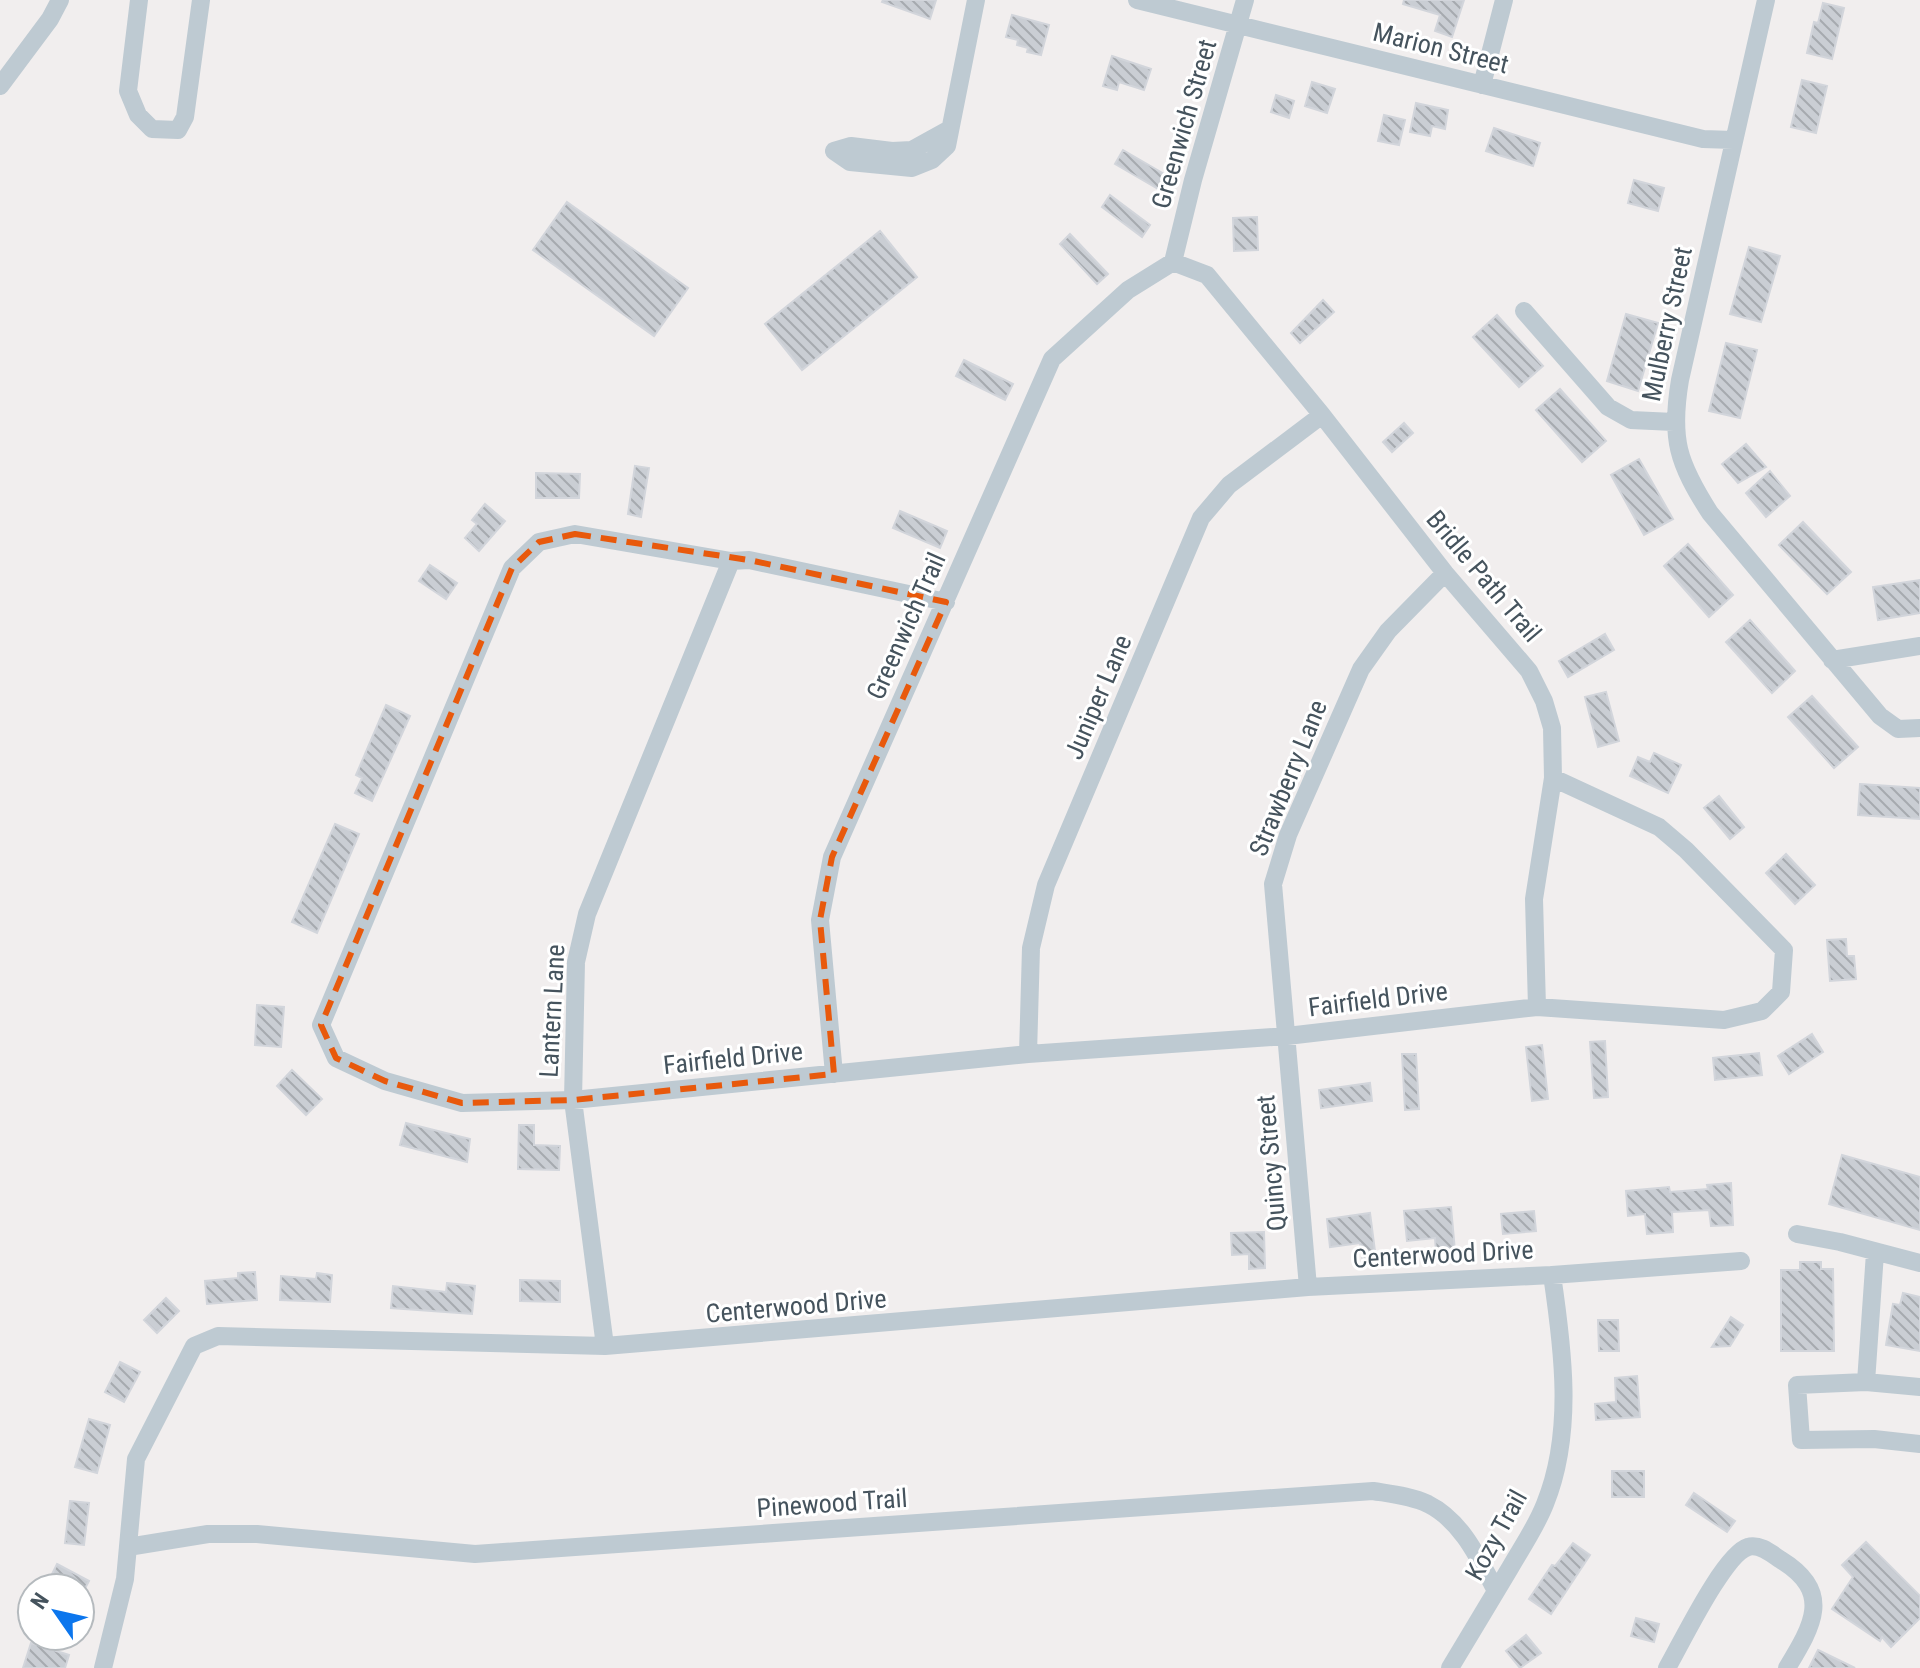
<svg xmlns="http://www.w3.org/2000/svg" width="1920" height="1668" font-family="'Roboto Condensed',sans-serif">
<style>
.building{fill:url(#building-back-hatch);stroke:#d2d5db;stroke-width:2}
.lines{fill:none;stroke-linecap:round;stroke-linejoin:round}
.minor{stroke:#becad2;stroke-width:18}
.marked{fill:none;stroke:#e8590c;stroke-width:6;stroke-dasharray:16 10;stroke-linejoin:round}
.labels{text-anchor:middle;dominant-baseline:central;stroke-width:6;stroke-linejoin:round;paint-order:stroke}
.street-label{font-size:26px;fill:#45535d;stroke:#fff}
</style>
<defs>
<pattern id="building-back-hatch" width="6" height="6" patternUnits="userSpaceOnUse" patternTransform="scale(2)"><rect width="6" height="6" fill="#caced4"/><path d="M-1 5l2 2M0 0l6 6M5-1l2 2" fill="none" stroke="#a6aaaf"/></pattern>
</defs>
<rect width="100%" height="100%" fill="#f1eeee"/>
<path class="building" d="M883 0H936L930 19 882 2Z
M1404 0H1464L1452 37 1435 31 1440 15 1403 4Z
M1823 3 1844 8 1832 59 1807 53 1814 22 1818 23Z
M1012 15 1049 25 1041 55 1027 52 1028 48 1017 45 1018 40 1006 37Z
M1112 56 1151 69 1144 90 1119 82 1117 90 1103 86Z
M1802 80 1827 86 1816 133 1791 127Z
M1312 82 1335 89 1327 113 1305 106Z
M1276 95 1294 101 1289 118 1271 112Z
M1416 103 1448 110 1445 129 1432 126 1430 136 1410 132Z
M1384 115 1405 120 1399 145 1378 141Z
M1494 128 1540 143 1533 166 1486 151Z
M1123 150 1166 175 1158 189 1115 164Z
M1634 180 1664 188 1658 211 1628 203Z
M1110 195 1150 225 1142 237 1102 207Z
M567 202 688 288 654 336 533 250Z
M1257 217 1258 250 1234 251 1233 218Z
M880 231 917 277 802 370 765 324Z
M1070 234 1108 274 1097 284 1060 244Z
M1749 247 1780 256 1761 322 1730 314Z
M1323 300 1334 312 1300 343 1291 333Z
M1626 314 1658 323 1638 391 1607 381Z
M1497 315 1543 366 1519 387 1473 337Z
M1726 343 1757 350 1740 418 1709 411Z
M964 360 1013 384 1005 400 956 376Z
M1560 389 1606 441 1582 462 1536 410Z
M1404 423 1413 433 1392 452 1383 442Z
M1746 444 1766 467 1738 483 1722 464Z
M1639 459 1673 519 1644 535 1611 475Z
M635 466 649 468 641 517 628 514Z
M1770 471 1790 496 1766 517 1746 493Z
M536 473 580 474 579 498H536Z
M485 504 505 521 479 551 465 538 477 524 472 520Z
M900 511 947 531 940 548 893 528Z
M1803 522 1851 572 1827 594 1779 545Z
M1688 544 1733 595 1709 617 1664 566Z
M430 565 457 583 446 599 419 581Z
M1920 580V613L1878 620 1873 587Z
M1750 620 1795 671 1772 693 1726 642Z
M1605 634 1614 650 1568 677 1559 661Z
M1606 692 1619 741 1598 747 1585 697Z
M1812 696 1858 747 1834 768 1788 717Z
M386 705 410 716 372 801 355 793 362 778 356 775Z
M1654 753 1681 765 1668 793 1630 776 1638 757 1650 762Z
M1860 784 1920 788V819L1858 815Z
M1719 796 1744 827 1730 839 1704 808Z
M335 824 359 834 317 933 292 922Z
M1786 854 1815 885 1795 904 1766 873Z
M1846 939 1847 956H1854L1856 979 1830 981 1827 940Z
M257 1005 284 1007 281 1047 255 1045Z
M1812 1034 1823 1052 1789 1074 1778 1056Z
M1605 1041 1608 1097 1594 1098 1590 1042Z
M1542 1045 1548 1099 1532 1101 1526 1047Z
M1759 1053 1762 1075 1715 1080 1713 1058Z
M1402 1054H1416L1419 1109 1405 1110Z
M292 1070 322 1099 306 1115 277 1086Z
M1370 1083 1372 1101 1321 1108 1319 1090Z
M406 1123 470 1139 467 1162 400 1145Z
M519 1125H534V1145L560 1146 559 1170 518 1169Z
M1842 1155 1920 1177V1230L1829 1204Z
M1731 1183 1733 1225 1711 1226 1709 1210 1672 1212 1673 1232 1647 1234 1645 1214 1628 1216 1626 1191 1669 1187 1670 1192 1708 1189 1707 1185Z
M1451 1207 1455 1251 1436 1252 1435 1238 1407 1241 1404 1211Z
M1534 1211 1536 1231 1503 1234 1501 1214Z
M1370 1213 1376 1259 1363 1261 1360 1243 1330 1247 1327 1219Z
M1264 1232 1265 1268 1249 1269V1254L1232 1255 1231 1233Z
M1800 1262H1821V1269H1833L1834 1351H1781V1270H1800Z
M255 1272 257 1300 207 1304 205 1281 238 1278V1273Z
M317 1273 332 1275 330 1302 280 1300 281 1276 316 1279Z
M520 1280 560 1281V1302L520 1301Z
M447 1283 475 1286 472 1314 391 1308 393 1286 446 1292Z
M1903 1293 1920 1297V1351L1886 1345 1893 1304 1900 1305Z
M166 1298 179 1311 157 1333 144 1320Z
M1731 1317 1743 1325 1730 1346 1712 1347Z
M1598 1320H1618L1619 1351H1599Z
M120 1362 140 1372 124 1402 105 1392Z
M1637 1376 1640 1417 1596 1420 1595 1404 1616 1402 1615 1378Z
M89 1419 110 1425 97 1473 75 1467Z
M1612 1471H1644V1497H1612Z
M1694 1493 1735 1521 1727 1532 1686 1505Z
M70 1501 89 1503 84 1545 65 1543Z
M1866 1542 1920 1596V1618L1891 1647 1882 1637 1880 1641 1832 1609 1853 1577 1842 1565Z
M1573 1543 1590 1555 1551 1614 1529 1599 1552 1565 1555 1566Z
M57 1564 89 1581 82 1594 80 1588H72L51 1576Z
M1636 1618 1659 1624 1654 1642 1631 1636Z
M1526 1635 1541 1653 1520 1668 1506 1651Z
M31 1643 69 1655 65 1668H23Z
M1818 1650 1855 1668H1809Z"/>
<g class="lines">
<path class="minor" d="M139 0 128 91 138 115 152 129 178 130 185 117 201 0
M1137 0 1703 139 1733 140
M1766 0 1680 380C1670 439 1678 463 1710 513L1880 716 1898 729 1920 728
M1482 85 1504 0
M0 86 50 19 60 0
M834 151 850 162 912 168 932 160 947 146 976 0
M834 151 851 146 892 151 912 150 950 129
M1173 262 1207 275 1322 415 1445 573 1529 671 1544 701 1552 728 1553 778 1534 899 1537 1007
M1173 262 1193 180 1245 0
M1524 311 1608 407 1631 420 1674 422
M946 602 749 560 731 561 575 534 539 542 512 568 321 1025 336 1058 385 1081 462 1103 573 1100 1028 1054 1287 1036 1537 1007 1724 1020 1762 1011 1781 992 1784 950 1686 850 1659 827 1553 778
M1832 660 1920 646
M1028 1054 1031 948 1046 885 1201 518 1229 485 1322 415
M834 1074 820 920 832 857 1052 359 1128 290 1173 262
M1797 1234 1840 1242 1920 1263
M1875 1253 1866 1382 1797 1385 1801 1440 1874 1439 1920 1444
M1308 1287 1273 884 1288 835 1361 669 1388 631 1445 573
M605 1346 573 1100 576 962 587 914 731 561
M1866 1382 1920 1387
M128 1547 208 1534H257L475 1554 1373 1491C1391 1494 1411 1496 1428 1504 1462 1521 1479 1559 1496 1591
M103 1668 125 1579 136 1459 194 1346 218 1336 605 1346 1308 1287 1552 1275 1741 1261
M1450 1668C1470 1635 1490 1601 1510 1568 1522 1547 1536 1527 1545 1504 1574 1433 1563 1349 1552 1275
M1667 1668C1681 1644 1724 1554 1748 1547 1759 1543 1772 1554 1781 1560 1833 1592 1813 1625 1787 1668"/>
</g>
<path class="marked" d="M575 534 749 560 946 602 832 857 820 920 834 1074 573 1100 462 1103 385 1081 336 1058 321 1025 512 568 539 542Z"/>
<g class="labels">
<g class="street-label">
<text transform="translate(1441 48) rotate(14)">Marion Street</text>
<text transform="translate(1184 124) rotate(-74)">Greenwich Street</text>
<text transform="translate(1667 324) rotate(-78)">Mulberry Street</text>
<text transform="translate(1484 576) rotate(50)">Bridle Path Trail</text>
<text transform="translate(906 626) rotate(-66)">Greenwich Trail</text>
<text transform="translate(1098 697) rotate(-67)">Juniper Lane</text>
<text transform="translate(1288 778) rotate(-68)">Strawberry Lane</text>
<text transform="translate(1378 999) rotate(-7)">Fairfield Drive</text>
<text transform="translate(552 1011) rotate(-87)">Lantern Lane</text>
<text transform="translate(733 1058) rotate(-6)">Fairfield Drive</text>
<text transform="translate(1271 1163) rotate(-95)">Quincy Street</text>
<text transform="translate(1443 1254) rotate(-3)">Centerwood Drive</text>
<text transform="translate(796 1306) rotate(-5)">Centerwood Drive</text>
<text transform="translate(832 1503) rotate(-4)">Pinewood Trail</text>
<text transform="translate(1496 1535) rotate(-61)">Kozy Trail</text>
</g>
</g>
<g transform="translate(56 1612) rotate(304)"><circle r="38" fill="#ffffff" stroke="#b5babe" stroke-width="2"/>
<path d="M0-6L14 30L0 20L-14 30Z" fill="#0c76ed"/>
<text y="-12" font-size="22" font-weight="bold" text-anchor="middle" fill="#45535d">N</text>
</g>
</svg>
